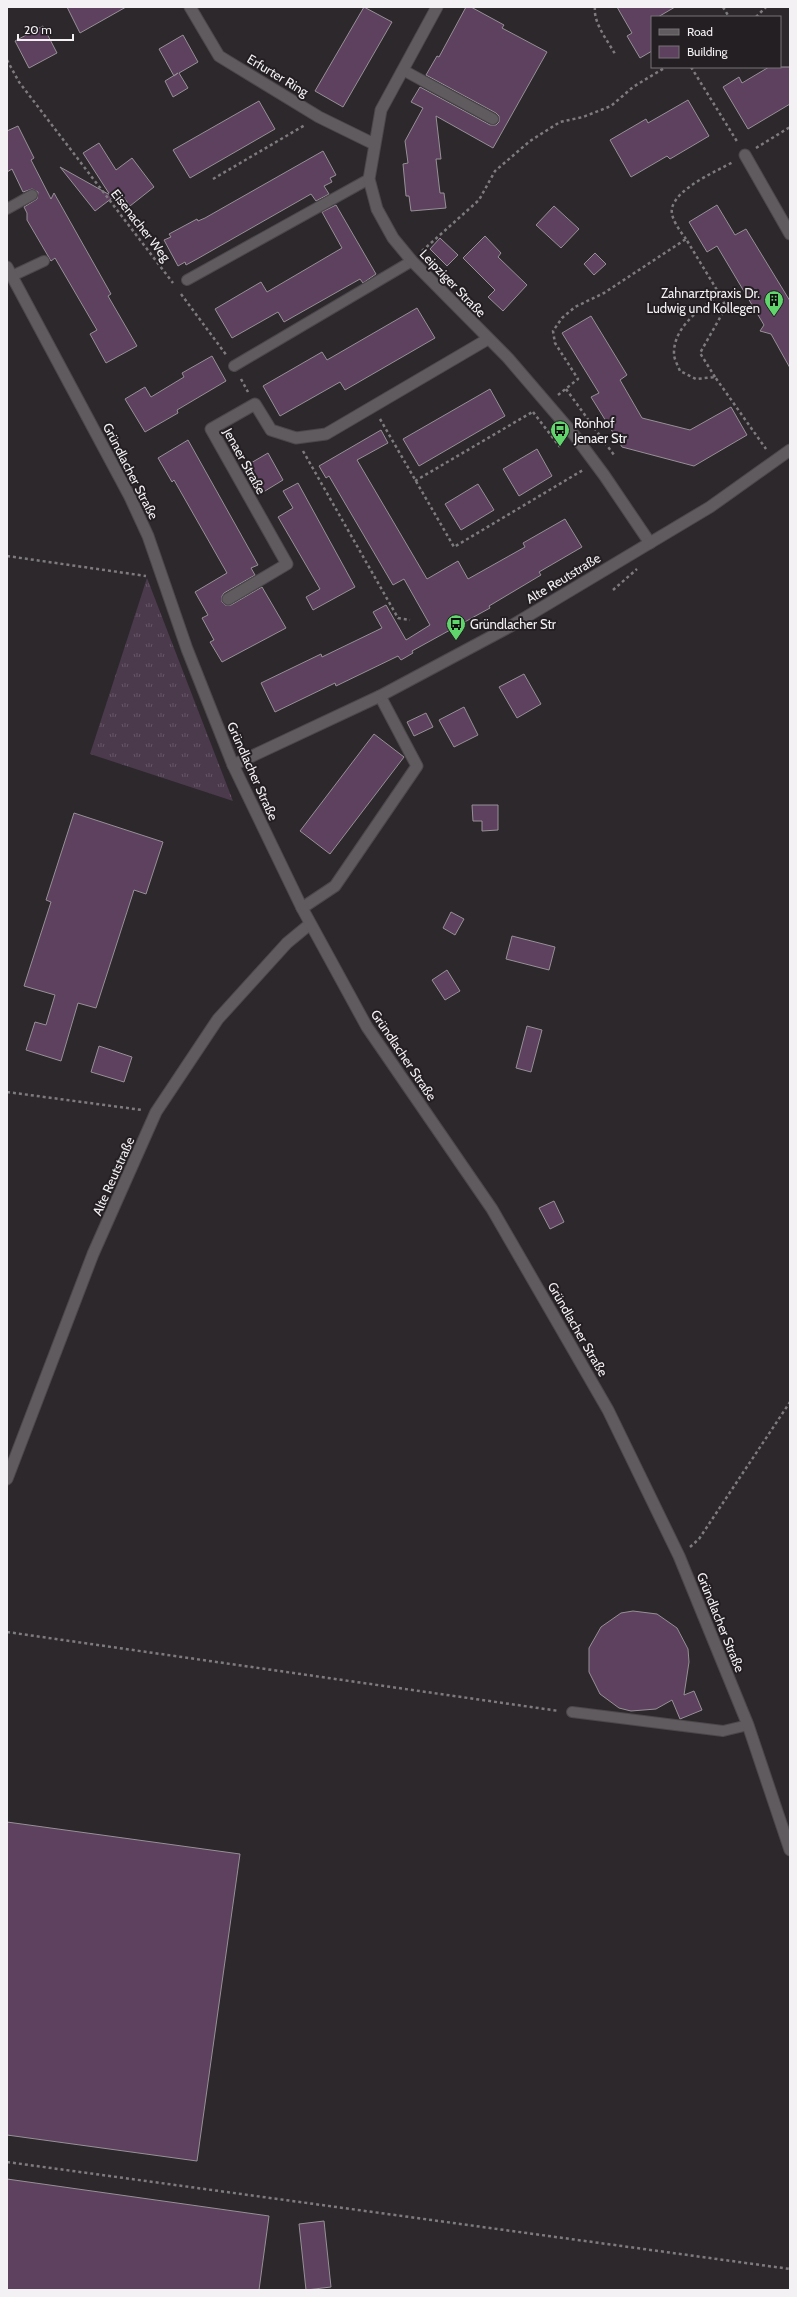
<svg xmlns="http://www.w3.org/2000/svg" width="797" height="2297" font-family="Cabin,sans-serif">
<style>
.grass{fill:url(#grass-tufts)}
.building{fill:#5e405f;stroke:#969196}
.lines{fill:none;stroke-linecap:round;stroke-linejoin:round}
.service-casing{stroke:#4b474b;stroke-width:12}
.minor-casing{stroke:#4b474b;stroke-width:13}
.tertiary-casing{stroke:#4b474b;stroke-width:13}
.secondary-casing{stroke:#4b474b;stroke-width:13}
.path{stroke:#7e7b7e;stroke-width:2.5;stroke-dasharray:3 3;stroke-linecap:butt}
.service{stroke:#5f5b5f;stroke-width:10}
.minor{stroke:#5f5b5f;stroke-width:11}
.tertiary{stroke:#5f5b5f;stroke-width:11}
.secondary{stroke:#5f5b5f;stroke-width:11}
.labels{text-anchor:middle;dominant-baseline:central;stroke-width:4;stroke-linejoin:round;paint-order:stroke}
.street-label{font-size:13px;fill:#f4f1f4;stroke:#231f23}
.poi-label{font-size:13px;fill:#f4f1f4;stroke:#231f23;text-anchor:start}
</style>
<defs>
<pattern id="grass-tufts" width="24" height="20" patternUnits="userSpaceOnUse"><rect width="24" height="20" fill="#4b394c"/><path d="M3 7l-1-3M5 7V3M7 7l1-3M15 17l-1-3M17 17v-4M19 17l1-3" fill="none" stroke="#665666"/></pattern>
</defs>
<rect width="100%" height="100%" fill="#2c282c"/>
<path class="grass" d="M147 578 233 801 90 754Z"/>
<path class="building" d="M67 7H126L80 33Z
M364 7 392 22 343 107 315 91Z
M466 7H471L504 25 502 28 547 52 493 148 436 116 441 159H436L440 193H444L446 208 411 211 409 196H406L403 164 408 163 405 141 423 108 411 102 420 87 490 125H496L499 122V116L496 113 426 75 437 56 439 57Z
M617 7H675L658 17H652V51L640 58 627 36 632 33Z
M43 26 57 53 29 68 15 41Z
M183 35 198 62 179 73 188 88 173 97 165 81 178 73 174 76 159 49Z
M769 67H790V104L748 129 723 87 739 77 742 83Z
M688 100 709 136 670 159 667 156 631 177 610 140 646 119 648 123Z
M259 101 275 129 190 178 173 150Z
M18 126 34 158 31 160 51 199 54 193 111 294 108 296 137 346 106 363 90 334 97 330 55 258 51 261 27 220V213L24 207 37 199 38 192 32 189 23 192 12 169 7 172V131Z
M99 143 116 170 132 158 154 187 130 206 120 192 95 211 60 167 110 195 83 153Z
M323 151 336 175 330 178 332 182 324 186 329 194 316 201 311 194 197 259 186 265 185 262 178 266 164 240 171 237 169 234 197 219 198 221 205 218Z
M336 205 376 274 363 283 360 279 284 322 278 312 232 338 215 309 261 282 267 292 342 248 322 212Z
M717 205 735 235 746 229 790 301V368L771 334 760 331 764 325 717 246 707 252 689 222Z
M554 206 579 229 561 248 536 225Z
M485 236 501 253 498 257 527 285 503 311 488 297 495 290 463 258Z
M440 238 458 255 447 266 430 249Z
M595 253 606 264 594 275 584 264Z
M417 308 435 338 345 390 340 382 280 416 263 386 322 352 327 360Z
M591 316 627 375 620 380 642 418 690 430 731 407 747 435 694 466 622 447 591 397 599 393 562 333Z
M212 356 226 381 177 410 178 413 145 432 125 399 145 387 151 397 184 377 182 373Z
M490 389 505 416 419 466 403 439Z
M381 430 388 443 357 460 427 579 458 561 468 579 525 547 523 543 565 519 582 547 539 572 541 575 489 606 490 608 412 651 413 653 401 660 398 656 336 686 335 683 275 712 261 683 321 654 322 657 382 628 373 612 386 605 406 640 430 625 404 579 393 585 329 476 326 478 319 466Z
M188 440 258 565 251 568 255 575 224 593 222 596V602L225 605H231L262 587 286 628 222 662 210 642 214 640 202 618 208 615 195 592 227 573 174 480 172 482 158 458Z
M537 449 552 476 519 496 503 469Z
M268 453 283 480 260 494 244 467Z
M298 483 355 587 313 610 306 597 320 589 278 517 293 508 283 491Z
M478 484 494 510 461 530 445 504Z
M524 674 541 704 517 718 499 687Z
M464 707 478 735 454 747 439 720Z
M426 713 433 727 414 736 407 722Z
M374 734 404 757 330 854 300 831Z
M472 805H498V830L482 831V821H473Z
M74 813 163 842 146 894 134 890 96 1008 78 1003 61 1061 26 1050 35 1022 46 1025 55 995 24 986 51 902 46 900Z
M451 912 464 919 455 935 443 928Z
M512 936 555 947 549 970 506 959Z
M447 970 460 991 445 1000 432 980Z
M527 1026 542 1030 531 1072 516 1068Z
M99 1046 132 1057 124 1082 91 1072Z
M554 1201 564 1222 550 1229 539 1208Z
M633 1611 657 1614 677 1628 688 1649 689 1662 684 1695 694 1691 702 1710 680 1719 672 1700 656 1709 631 1711 619 1708 600 1694 589 1672V1648L601 1627 621 1613Z
M7 1822 240 1854 197 2161 7 2135Z
M7 2179 269 2216 259 2290H7Z
M324 2221 331 2287 306 2290 299 2224Z"/>
<g class="lines">
<defs>
<path id="service" d="M403 70 493 119
M7 209 32 195
M12 276 44 261
M187 280 369 179
M234 366 412 261
M572 1712 723 1731 748 1725"/>
<path id="minor" d="M190 7 219 56 319 117 374 144
M437 7 381 110 369 179 377 209 393 238 412 261 508 358 575 436 604 475 650 543
M745 155 790 234
M228 599 287 564 211 429 255 404 271 430 296 438 326 434 488 339
M302 908 335 886 417 766 380 696
M7 1479 93 1254 156 1112 218 1019 287 943 310 924"/>
<path id="tertiary" d="M7 267 130 497 148 536 187 649 233 765"/>
<path id="secondary" d="M790 450 710 507 511 626 380 696 233 765 302 908 367 1027 492 1209 608 1410 679 1556 748 1725 790 1850"/>
</defs>
<use href="#service" class="service-casing"/>
<use href="#minor" class="minor-casing"/>
<use href="#tertiary" class="tertiary-casing"/>
<use href="#secondary" class="secondary-casing"/>
<path class="path" d="M595 7C593 23 608 41 615 54
M723 7 729 17
M756 17 766 7
M7 60 19 82 173 283
M691 67 738 143
M756 148 790 127
M213 179 305 125
M686 239C680 231 670 218 672 208 677 188 715 172 733 162
M422 251 479 200 495 171 530 141 560 122 583 117 611 106 633 87 666 67
M181 294 227 356
M715 377 700 353 726 307 720 295
M241 379 248 392
M566 389 614 455
M558 395 578 379 555 343 553 331 562 318 575 307 604 293 686 239 720 295C701 308 673 327 674 354 674 359 678 366 680 371L696 379 715 377 766 449
M533 412 560 447
M380 419 454 547 583 470
M303 451 398 618 410 620
M415 481 534 411
M7 556 146 576
M613 590 637 569
M7 1092 142 1110
M690 1547 699 1539 790 1402
M7 1632 559 1711
M7 2162 790 2269"/>
<use href="#service" class="service"/>
<use href="#minor" class="minor"/>
<use href="#tertiary" class="tertiary"/>
<use href="#secondary" class="secondary"/>
</g>
<defs>
<symbol id="building-pin" viewBox="-11 -11 22 30"><path d="M0 17L-7.5 6A9.5 9.5 0 1 1 7.5 6Z" fill="#5fd56b" stroke="#231f23"/><path d="M-4-6H4V6H1V3H-1V6H-4ZM-2.5-4.3h1.7v1.8h-1.7ZM.8-4.3h1.7v1.8H.8ZM-2.5-1h1.7V.8h-1.7ZM.8-1h1.7V.8H.8Z" fill="#111"/></symbol>
<symbol id="bus-pin" viewBox="-11 -11 22 30"><path d="M0 17L-7.5 6A9.5 9.5 0 1 1 7.5 6Z" fill="#5fd56b" stroke="#231f23"/><path d="M-5-6H5V4H4V6H2V4H-2V6H-4V4H-5ZM-3.5-4V0h7V-4ZM-3.5 1.2v1.5H-2V1.2ZM2 1.2v1.5H3.5V1.2Z" fill="#111"/></symbol>
</defs>
<g fill-rule="evenodd">
<use href="#building-pin" x="763" y="289" width="22" height="30"/>
<use href="#bus-pin" x="549" y="419" width="22" height="30"/>
<use href="#bus-pin" x="445" y="613" width="22" height="30"/>
</g>
<g class="labels">
<g class="street-label">
<text transform="translate(278 75) rotate(31)">Erfurter Ring</text>
<text transform="translate(141 225) rotate(52)">Eisenacher Weg</text>
<text transform="translate(453 283) rotate(46)">Leipziger Straße</text>
<text transform="translate(245 461) rotate(61)">Jenaer Straße</text>
<text transform="translate(131 471) rotate(63)">Gründlacher Straße</text>
<text transform="translate(563 578) rotate(-31)">Alte Reutstraße</text>
<text transform="translate(253 771) rotate(66)">Gründlacher Straße</text>
<text transform="translate(404 1055) rotate(56)">Gründlacher Straße</text>
<text transform="translate(113 1176) rotate(-66)">Alte Reutstraße</text>
<text transform="translate(578 1329) rotate(60)">Gründlacher Straße</text>
<text transform="translate(721 1622) rotate(68)">Gründlacher Straße</text>
</g>
<g class="poi-label">
<text x="760" y="293" text-anchor="end">Zahnarztpraxis Dr.<tspan x="760" dy="15">Ludwig und Kollegen</tspan></text>
<text x="574" y="423">Ronhof<tspan x="574" dy="15">Jenaer Str</tspan></text>
<text x="470" y="624">Gründlacher Str</text>
</g>
</g>
<rect width="797" height="2297" fill="none" stroke="#f4f1f4" stroke-width="16"/>
<rect x="651" y="16" width="130" height="52" fill="#231f23" stroke="#777377"/>
<rect x="659" y="29" width="20" height="6" fill="#5f5b5f" stroke="#777377"/>
<text x="687" y="36" font-size="12" fill="#f4f1f4">Road</text>
<rect x="659" y="46" width="20" height="12" fill="#5e405f" stroke="#777377"/>
<text x="687" y="56" font-size="12" fill="#f4f1f4">Building</text>
<path d="M18 34v6h55v-6" fill="none" stroke="#f4f1f4" stroke-width="2"/>
<text x="24" y="34" font-size="12" fill="#f4f1f4" stroke="#231f23" stroke-width="3" paint-order="stroke">20 m</text>
</svg>
